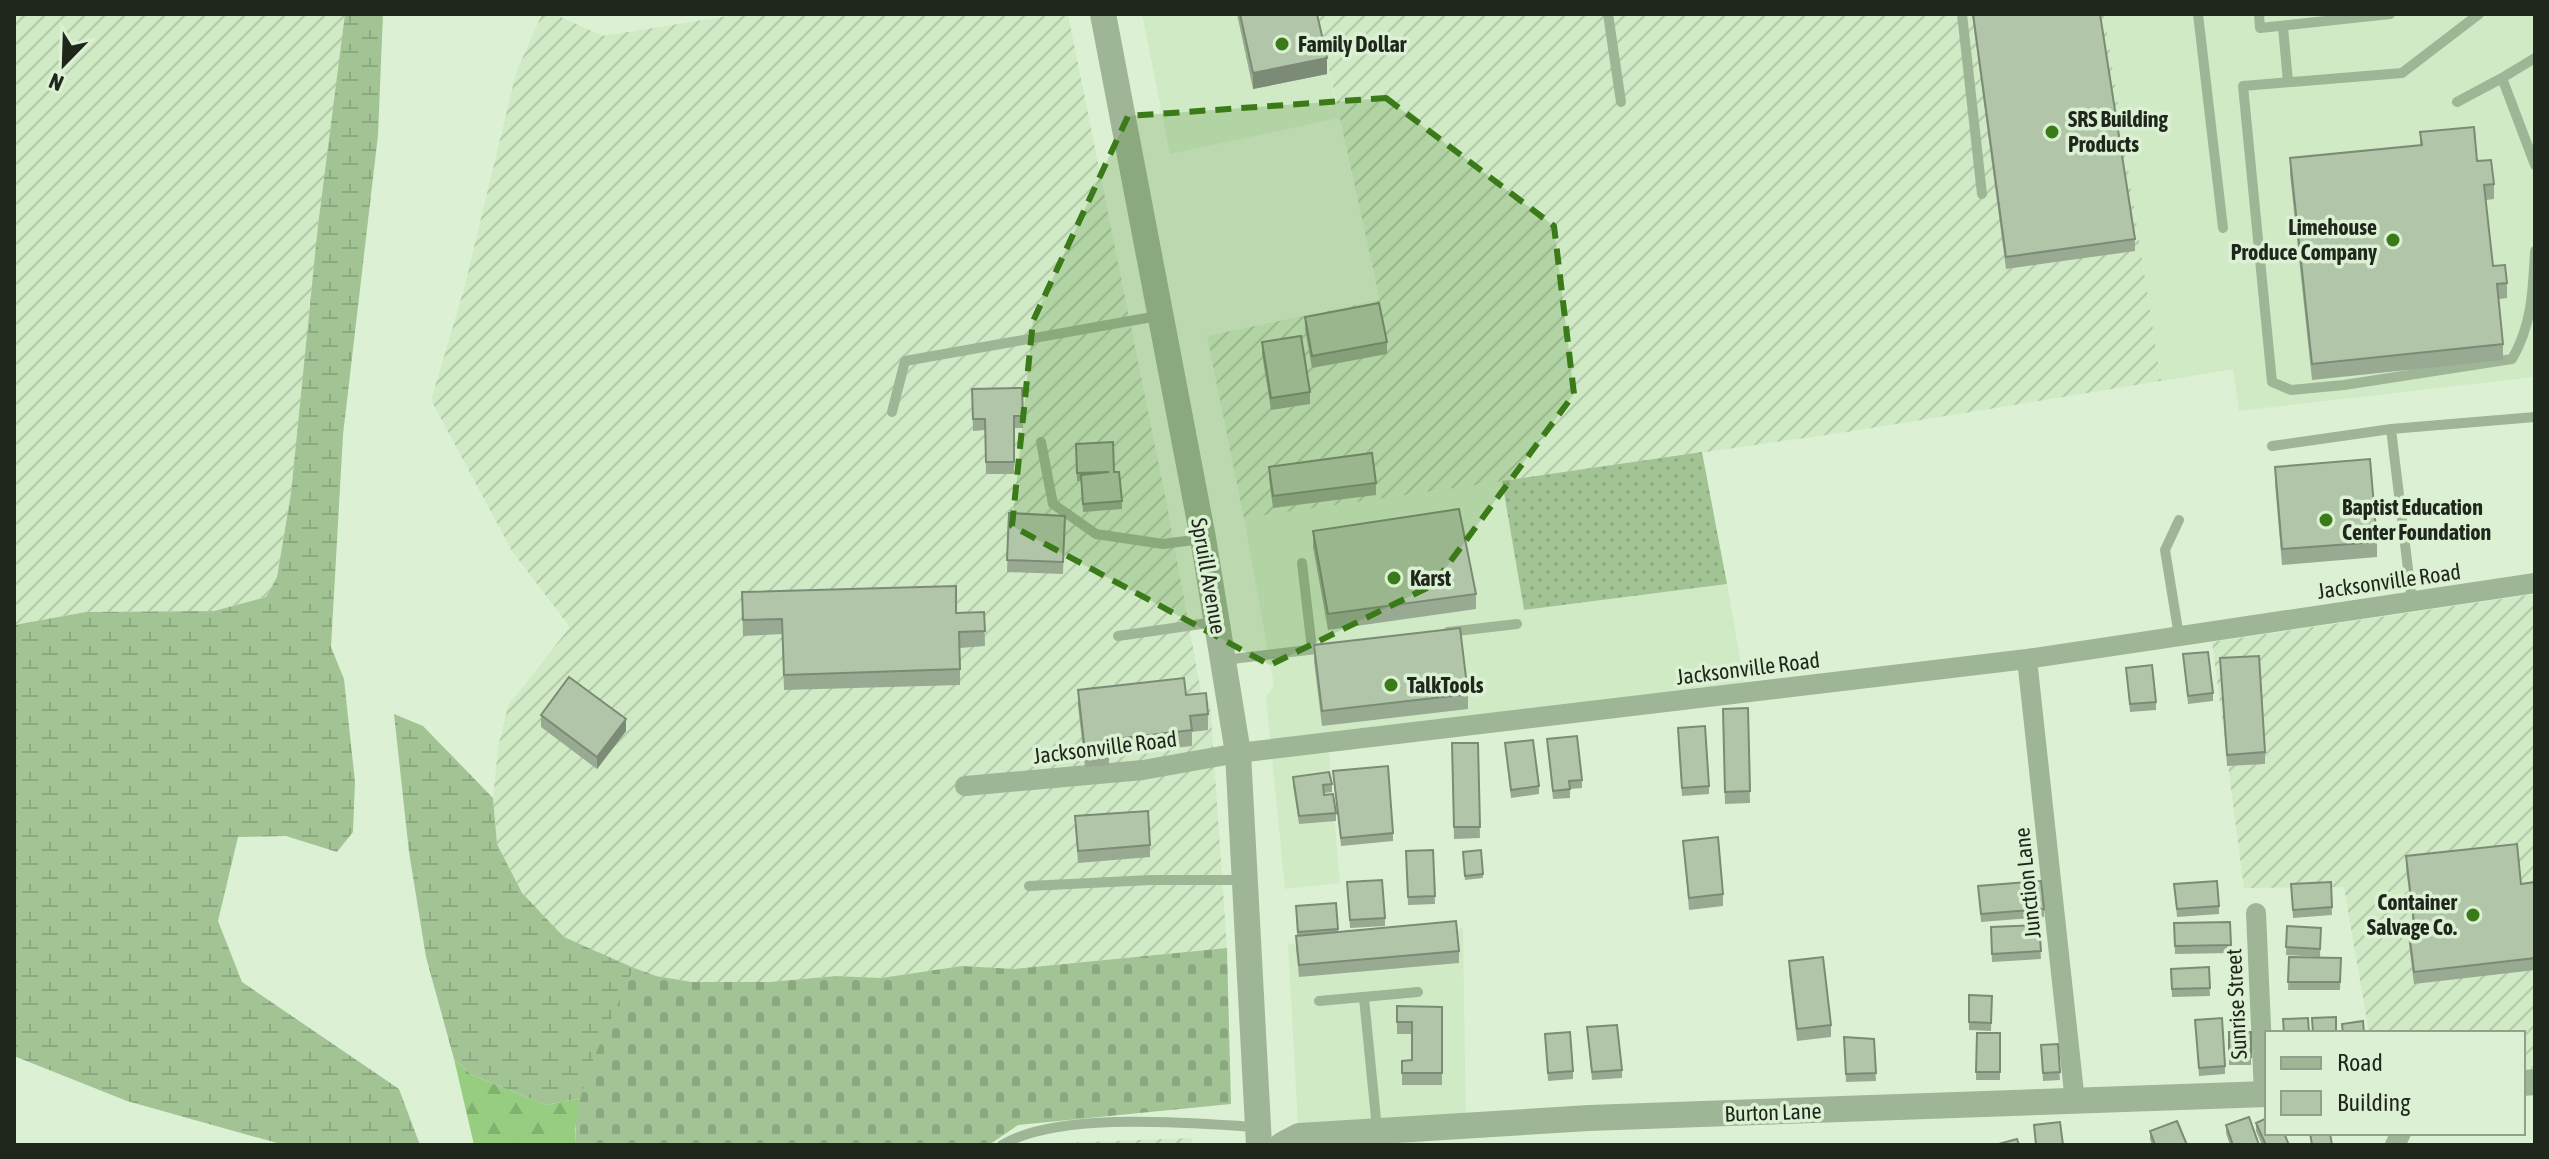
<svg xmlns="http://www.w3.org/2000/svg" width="2549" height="1159" font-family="'Asap Condensed',sans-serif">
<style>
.built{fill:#d0eac6}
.industrial{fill:url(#industrial-furrows)}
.grass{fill:url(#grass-dots)}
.forest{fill:url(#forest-firs)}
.wetland{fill:url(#wetland-marsh)}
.cemetery{fill:url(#cemetery-stones)}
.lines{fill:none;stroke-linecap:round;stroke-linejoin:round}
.service{stroke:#9eb695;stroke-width:10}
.minor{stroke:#9eb695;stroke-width:20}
.tertiary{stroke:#9eb695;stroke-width:26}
.wall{fill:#98aa91}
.shaded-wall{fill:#7c8b76}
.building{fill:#b1c6a9;stroke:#7c8b76;stroke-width:2}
.marked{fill:#3b7a18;fill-opacity:0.2;stroke:#3b7a18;stroke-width:6;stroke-dasharray:16 10;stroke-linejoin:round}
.poi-dot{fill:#3b7a18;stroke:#dcf1d4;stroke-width:3}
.labels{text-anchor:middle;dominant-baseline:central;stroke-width:7;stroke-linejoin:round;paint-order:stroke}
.poi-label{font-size:22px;font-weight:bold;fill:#1f271c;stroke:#dcf1d4;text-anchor:start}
.street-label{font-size:22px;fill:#1f271c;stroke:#dcf1d4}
</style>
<defs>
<pattern id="industrial-furrows" width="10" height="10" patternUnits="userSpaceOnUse" patternTransform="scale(2)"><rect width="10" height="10" fill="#d0eac6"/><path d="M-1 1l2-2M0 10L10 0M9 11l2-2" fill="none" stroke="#b2c9aa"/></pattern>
<pattern id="grass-dots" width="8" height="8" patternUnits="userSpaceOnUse" patternTransform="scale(2)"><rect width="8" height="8" fill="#a2c495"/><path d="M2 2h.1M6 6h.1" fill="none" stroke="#8ba880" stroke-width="1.8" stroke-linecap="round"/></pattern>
<pattern id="forest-firs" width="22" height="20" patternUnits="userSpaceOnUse" patternTransform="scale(2)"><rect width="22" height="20" fill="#97cd81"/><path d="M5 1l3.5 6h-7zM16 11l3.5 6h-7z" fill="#82b06f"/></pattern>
<pattern id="wetland-marsh" width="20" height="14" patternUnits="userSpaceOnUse" patternTransform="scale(2)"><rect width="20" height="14" fill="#a2c495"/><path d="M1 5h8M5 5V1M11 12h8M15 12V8" fill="none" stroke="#8ba880"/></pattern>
<pattern id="cemetery-stones" width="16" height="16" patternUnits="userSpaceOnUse" patternTransform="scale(2)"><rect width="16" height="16" fill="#a2c495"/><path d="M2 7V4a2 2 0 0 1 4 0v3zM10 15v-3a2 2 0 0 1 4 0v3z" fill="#8ba880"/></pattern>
</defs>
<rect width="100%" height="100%" fill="#dcf1d4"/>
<path class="built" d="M1142 14H1317L1339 118 1170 154Z
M2104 14H2535V377L2239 411 2233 369 2161 381Z
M1502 481 1524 610 1727 584 1746 692 1328 743 1340 883 1285 889 1266 697 1274 685 1244 518Z
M1463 928 1466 1126 1422 1129 1423 1145H1299L1288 944Z"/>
<path class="industrial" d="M14 14H345L318 225 291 493 277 577 266 597 214 611 86 612 14 625Z
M542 14H554L603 36 741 14H1068L1167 506 1202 697 1210 702 1227 948 1014 969 962 966 881 978 836 976 769 982H692L656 976 612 961 564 937 522 893 497 844 493 798 498 748 508 706 570 627 512 551 431 400 464 289 516 73Z
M1317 14H2104L2161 381 1847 432 1244 518 1207 336 1380 300Z
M2535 594V1068L2523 1069V1033H2369L2344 887 2244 888 2212 642Z
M1192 1138V1145H1004Z"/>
<path class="grass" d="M1702 452 1727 584 1524 610 1502 481Z"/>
<path class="forest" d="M454 1059 472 1075 546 1105 581 1098 575 1129 576 1145H474Z"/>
<path class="wetland" d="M345 14H383L378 135 343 435 331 647 344 679 355 782 353 832 337 852 286 836 238 837 218 921 242 982 399 1089 420 1145H284L127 1101 14 1056V625L86 612 214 611 266 597 277 577 291 493 318 225Z
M394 714 423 726 493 798 497 844 522 893 564 937 634 968 581 1098 546 1105 472 1075 454 1059 426 957 409 852Z"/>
<path class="cemetery" d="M1227 948 1231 1104 1018 1125 989 1145H576C570 1092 614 1017 634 968L656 976 692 982H769L836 976 881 978 962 966 1014 969Z"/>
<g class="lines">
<path class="service" d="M1608 14 1621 102
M1962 14 1982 194
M2198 14 2223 228
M2259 14 2260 28 2390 14
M2479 14 2402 73 2243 86 2272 382 2291 390 2344 385 2512 359C2532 325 2533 290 2535 251
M2283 27 2288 82
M2502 78 2535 58
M2457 102 2502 78 2535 165
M892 412 905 361 1158 316
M2391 429 2412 602
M1041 442 1053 504 1096 534 1163 544 1201 539
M2272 446 2391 429 2535 417
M2179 520 2165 550 2179 636
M1302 563 1312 649
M1448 632 1517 624
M1118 636 1215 622
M1224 660 1325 648
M1029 886 1151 880H1242
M1364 998 1377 1129
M1319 1001 1418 992
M1002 1145C1059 1111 1189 1123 1256 1127"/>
<path class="minor" d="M2027 659 2075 1102
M965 786 1143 770 1238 753 2027 659 2535 583
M2256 913 2264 1094
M2395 1145 2401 1133"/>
<path class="tertiary" d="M1103 14 1203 538 1238 753 1259 1145
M2523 1083 2535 1082
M1282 1145 1299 1136 1589 1118 2267 1094"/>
</g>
<path class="wall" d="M1237 14H1317L1327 74 1253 89Z
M1972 14H2100L2135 239V251L2006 269Z
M2420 132 2477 161 2494 184V199L2486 200 2493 266 2507 283V298L2499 299 2503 344V360L2312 380 2290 174V158L2420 145Z
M1305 317 1387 342V354L1312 368 1305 329Z
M1262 342 1310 392V404L1271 410 1262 354Z
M1022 388 1023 428H1014V474H986L985 430 973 431 972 389Z
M1076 444 1114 472 1122 501V509L1083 512 1081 481H1077Z
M1269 467 1376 483V495L1273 508 1269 479Z
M2275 467 2377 542V557L2282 565 2275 483Z
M1009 513 1065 516 1063 574 1007 572Z
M1313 531 1476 594V609L1328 630 1313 547Z
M742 592 956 613 984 612 985 646 960 648V685L784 690 782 634 743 636Z
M1314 645 1468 694V709L1322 726 1314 661Z
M2183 654 2213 693V701L2188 704Z
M2220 658 2265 752V764L2227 766Z
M2126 668 2156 702V710L2130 712Z
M1078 690 1186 695 1208 714V730L1192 732V746L1109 755V765L1085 767 1078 706Z
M1748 708 1750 803 1725 804 1723 709Z
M541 715 626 731 597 769 541 727Z
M1678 736 1709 786V794L1682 796Z
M1547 739 1582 780V788L1570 789V798L1553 799Z
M1452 743H1478L1480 838 1454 839Z
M1505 743 1539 786V794L1511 798Z
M1333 771 1393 833V841L1341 846Z
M1293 777 1332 784V792L1324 793V795L1336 813V821L1299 824 1293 785Z
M1075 816 1150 845V857L1078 863Z
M1683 841 1723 894V906L1689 910Z
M1433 850 1435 904 1408 905 1406 851Z
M1481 850 1483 878 1465 880 1463 852Z
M2406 856 2521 884 2535 882V970L2414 984 2408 936V924L2413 923 2406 868Z
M1347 882 1385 918V926L1350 928Z
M2331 882 2332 915 2293 918 2291 884Z
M2174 884 2219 906V914L2177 917Z
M1978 886 2044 909V917L1981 922Z
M1336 903 1338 932 1459 951V963L1299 977 1296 947V936L1297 935 1296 906Z
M2230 922 2231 953 2175 954 2174 923Z
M2039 925 2041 959 1992 962 1991 927Z
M2287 926 2321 928 2320 957 2286 955Z
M2289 957 2341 958 2340 990H2288Z
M1789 961 1831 1025V1037L1797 1041 1789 973Z
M2209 967 2210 996 2172 997 2171 969Z
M1969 995 1992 996 1991 1031 1969 1030Z
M1397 1006 1442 1007V1085H1402V1061L1412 1060V1034H1397Z
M2195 1020 2225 1066V1074L2199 1076Z
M1587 1027 1622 1070V1078L1592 1080Z
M2229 1032H2251V1065H2229Z
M1977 1033H2000V1080H1976Z
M1545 1034 1573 1071V1079L1548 1081Z
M1844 1037 1874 1039 1876 1081 1846 1082Z
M2058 1044 2060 1080 2043 1081 2041 1045Z
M2256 1123 2289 1145H2262L2256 1131Z
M2226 1125 2259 1145H2230L2226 1133Z
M2150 1131 2187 1145H2152L2150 1139Z"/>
<path class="shaded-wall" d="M1327 58V74L1253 89V73Z
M626 719V731L597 769V757Z"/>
<path class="building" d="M1240 14H1317L1327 58 1253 73Z
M1973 14H2100L2135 239 2006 257Z
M2474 127 2477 161 2491 160 2494 184 2484 185 2493 266 2505 265 2507 283 2497 284 2503 344 2312 364 2290 158 2422 145 2420 132Z
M1379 303 1387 342 1312 356 1305 317Z
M1301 336 1310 392 1271 398 1262 342Z
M1022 388 1023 416H1014V462H986L985 419H973L972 389Z
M1113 442 1114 472H1119L1122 501 1083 504 1081 475 1109 472 1077 473 1076 444Z
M1372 453 1376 483 1273 496 1269 467Z
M2370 459 2377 542 2282 549 2275 467Z
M1459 509 1476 594 1328 614 1313 531Z
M1009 513 1065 516 1063 562 1007 560Z
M956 586V613L984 612 985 631 959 632 960 669 784 675 782 619 743 620 742 592Z
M1460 628 1468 694 1322 711 1314 645Z
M2208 652 2213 693 2188 696 2183 654Z
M2259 656 2265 752 2227 755 2220 658Z
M2152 665 2156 702 2130 704 2126 668Z
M569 677 626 719 597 757 541 715Z
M1184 678 1186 695 1206 693 1208 714 1190 716 1192 730 1108 740 1109 749 1085 752 1078 690Z
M1748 708 1750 791 1725 792 1723 709Z
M1705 726 1709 786 1682 788 1678 728Z
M1577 736 1582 780 1569 781 1570 789 1553 791 1547 739Z
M1533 740 1539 786 1511 790 1505 743Z
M1452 743H1478L1480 827H1454Z
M1388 766 1393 833 1341 838 1333 771Z
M1329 772 1332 784 1323 785 1324 795 1333 794 1336 813 1299 816 1293 777Z
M1148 811 1150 845 1078 851 1075 816Z
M1718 837 1723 894 1689 898 1683 841Z
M2517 844 2521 884 2535 882V958L2414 972 2408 924 2414 923 2406 856Z
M1433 850 1435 896 1408 897 1406 851Z
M1481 850 1483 874 1465 876 1463 852Z
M1382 880 1385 918 1350 920 1347 882Z
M2041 881 2044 909 1981 914 1978 886Z
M2217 881 2219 906 2177 909 2174 884Z
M2331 882 2332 907 2293 910 2291 884Z
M1336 903 1338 929 1298 932 1296 906Z
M1456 921 1459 951 1299 965 1296 936Z
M2230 922 2231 945 2175 946 2174 923Z
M2039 925 2041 951 1992 954 1991 927Z
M2287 926 2321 928 2320 949 2286 947Z
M1823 957 1831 1025 1797 1029 1789 961Z
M2289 957 2341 958 2340 982H2288Z
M2209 967 2210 988 2172 989 2171 969Z
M1969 995 1992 996 1991 1023 1969 1022Z
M1397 1006 1442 1007V1073H1402V1061L1412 1060V1022H1397Z
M2336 1017V1033H2313L2312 1018Z
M2222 1018 2225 1066 2199 1068 2195 1020Z
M2308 1018 2309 1033H2284L2283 1019Z
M2363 1021 2364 1033H2343L2342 1024Z
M1617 1025 1622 1070 1592 1072 1587 1027Z
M1570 1032 1573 1071 1548 1073 1545 1034Z
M2229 1032H2251V1057H2229Z
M1977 1033H2000V1072H1976Z
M1844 1037 1874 1039 1876 1073 1846 1074Z
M2058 1044 2060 1072 2043 1073 2041 1045Z
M2249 1117 2259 1145H2233L2226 1125Z
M2267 1118V1133H2284L2289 1145H2266L2256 1123Z
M2177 1121 2187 1145H2155L2150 1131Z
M2060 1122 2063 1145H2036L2034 1125Z
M2310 1133H2330L2332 1145H2312Z
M2017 1139 2019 1145H1995Z"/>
<path class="marked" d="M1386 98 1554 226 1574 394 1433 585 1270 665 1012 526 1033 321 1128 116Z"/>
<g class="poi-dot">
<circle cx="1282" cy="44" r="8"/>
<circle cx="2052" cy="132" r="8"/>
<circle cx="2393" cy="240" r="8"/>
<circle cx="2326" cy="520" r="8"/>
<circle cx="1394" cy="578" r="8"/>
<circle cx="1391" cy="685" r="8"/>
<circle cx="2473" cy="915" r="8"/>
</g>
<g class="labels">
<g class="poi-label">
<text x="1298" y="44">Family Dollar</text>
<text x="2068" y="119">SRS Building<tspan x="2068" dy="25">Products</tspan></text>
<text x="2377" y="227" text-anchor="end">Limehouse<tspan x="2377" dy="25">Produce Company</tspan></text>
<text x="2342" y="507">Baptist Education<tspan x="2342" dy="25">Center Foundation</tspan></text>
<text x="1410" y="578">Karst</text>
<text x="1407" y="685">TalkTools</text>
<text x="2457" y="902" text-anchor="end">Container<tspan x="2457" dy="25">Salvage Co.</tspan></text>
</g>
<g class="street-label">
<text transform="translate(1209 576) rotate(80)">Spruill Avenue</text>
<text transform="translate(2389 581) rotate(-8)">Jacksonville Road</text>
<text transform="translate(1748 668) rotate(-7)">Jacksonville Road</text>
<text transform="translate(1105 747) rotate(-7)">Jacksonville Road</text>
<text transform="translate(2027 883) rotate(-96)">Junction Lane</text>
<text transform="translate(2236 1004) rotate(-93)">Sunrise Street</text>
<text transform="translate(1773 1112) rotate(-2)">Burton Lane</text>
</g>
</g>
<rect width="2549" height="1159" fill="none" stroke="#1f271c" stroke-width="32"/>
<rect x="2265" y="1031" width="260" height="104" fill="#dcf1d4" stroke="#90a08a" stroke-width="2"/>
<rect x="2281" y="1057" width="40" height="12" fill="#9eb695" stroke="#90a08a" stroke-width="2"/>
<text x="2337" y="1071" font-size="24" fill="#1f271c">Road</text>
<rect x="2281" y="1091" width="40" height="24" fill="#b1c6a9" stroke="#90a08a" stroke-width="2"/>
<text x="2337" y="1111" font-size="24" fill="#1f271c">Building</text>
<g transform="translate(64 64) rotate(203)" stroke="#dcf1d4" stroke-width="6" paint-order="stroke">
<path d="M0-6L14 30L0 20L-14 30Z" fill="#1f271c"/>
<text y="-12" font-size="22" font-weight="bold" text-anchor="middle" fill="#1f271c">N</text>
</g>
</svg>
